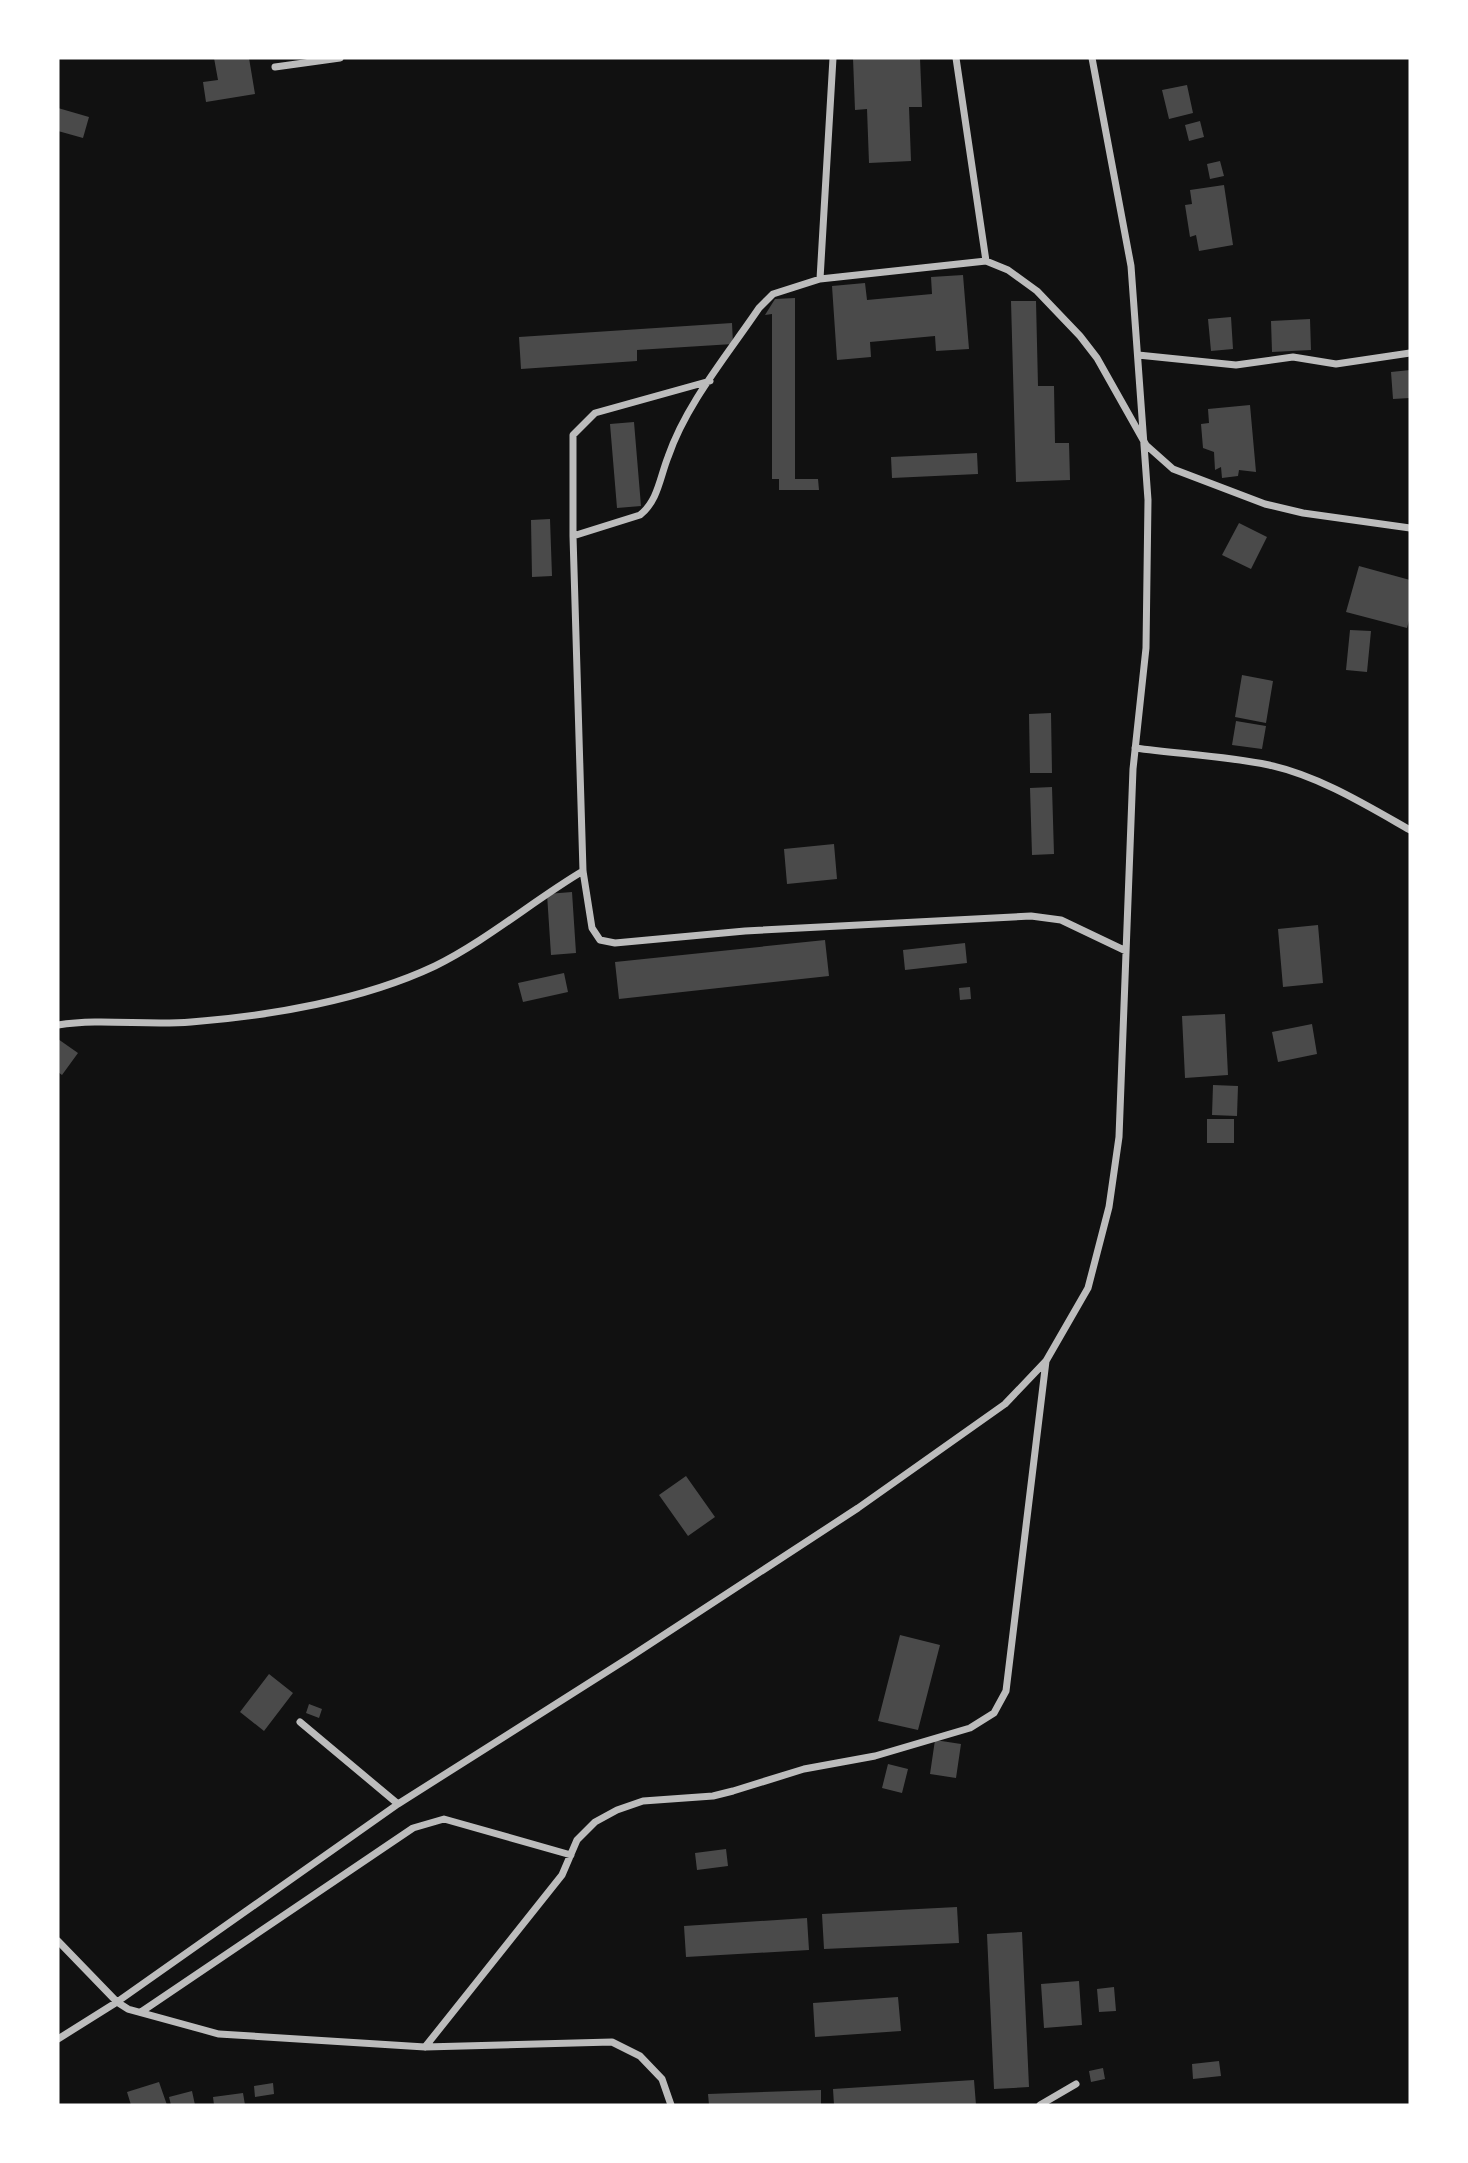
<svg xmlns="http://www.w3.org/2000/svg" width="1468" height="2163" font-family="'PT Sans Narrow',sans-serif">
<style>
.building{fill:#4a4a4a}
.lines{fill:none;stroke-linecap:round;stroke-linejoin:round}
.minor{stroke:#bcbcbc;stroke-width:7}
</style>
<rect width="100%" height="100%" fill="#111"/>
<path class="building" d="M214 58H249L255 94 206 102 203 82 218 80Z
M853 58H920L922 107H909L911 161 869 163 867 109 855 110Z
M1187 85 1193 113 1169 119 1162 90Z
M58 108 89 117 83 138 58 131Z
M1200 121 1204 137 1189 141 1185 125Z
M1220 161 1224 176 1210 179 1207 164Z
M1224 185 1233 245 1199 251 1196 235 1190 237 1185 205 1192 204 1190 190Z
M963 275 969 349 936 351 935 336 870 342 871 357 837 360 832 286 865 283 867 300 932 294 931 277Z
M795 298V479H818L819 490H779V479H772V314L765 315 775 299Z
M1011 301H1036L1038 386H1054L1055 443H1069L1070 480 1016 482Z
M1231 317 1233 349 1211 351 1208 319Z
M1310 319 1311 350 1272 352 1271 321Z
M732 323 733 344 637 350V361L521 369 519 337Z
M1410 370V398L1393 399 1391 372Z
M1250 405 1256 472 1239 470 1238 476 1222 478 1221 467 1215 470 1214 452 1203 448 1201 424 1209 423 1208 409Z
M634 422 641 506 617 508 610 424Z
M977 453 978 474 892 478 891 457Z
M550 519 552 576 532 577 531 520Z
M1239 523 1267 537 1251 569 1222 555Z
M1359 566 1410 580V617L1407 628 1346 612Z
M1350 630 1371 631 1367 672 1346 670Z
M1242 675 1273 681 1266 723 1235 717Z
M1051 713 1052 773H1030L1029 714Z
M1236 721 1266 726 1262 749 1232 745Z
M1052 787 1054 854 1032 855 1030 788Z
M834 844 837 879 787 884 784 849Z
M572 892 576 953 551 955 547 894Z
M1318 925 1323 983 1283 987 1278 929Z
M825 940 829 976 619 999 615 962Z
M965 943 967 963 905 970 903 950Z
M564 973 568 992 523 1002 518 983Z
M970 987 971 999 960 1000 959 988Z
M1225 1014 1228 1075 1185 1078 1182 1016Z
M1312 1024 1317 1054 1278 1062 1272 1032Z
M58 1039 78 1053 62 1075 58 1072Z
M1213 1085 1238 1086 1237 1116 1212 1115Z
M1207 1119H1234V1143H1207Z
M686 1476 715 1517 688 1536 659 1495Z
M900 1635 940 1645 918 1730 878 1721Z
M269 1674 293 1693 264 1731 240 1712Z
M309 1704 322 1709 319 1718 306 1713Z
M935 1740 961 1744 956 1778 930 1774Z
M888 1764 908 1769 902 1793 882 1788Z
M726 1849 728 1866 697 1870 695 1853Z
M957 1907 959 1943 824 1949 822 1914Z
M807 1918 809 1950 686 1957 684 1926Z
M1022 1932 1029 2087 994 2089 987 1934Z
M1079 1981 1082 2025 1044 2028 1041 1984Z
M1114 1987 1116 2011 1099 2012 1097 1989Z
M898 1997 901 2031 815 2037 813 2003Z
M1219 2061 1221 2076 1193 2079 1192 2064Z
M1103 2068 1105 2079 1091 2082 1089 2071Z
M974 2080 976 2105H834L833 2089Z
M159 2082 167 2105H131L127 2092Z
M273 2083 274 2094 255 2097 254 2086Z
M821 2090V2105H709L708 2094Z
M192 2091 195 2105H171L169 2097Z
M243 2093 245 2105H214L213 2097Z"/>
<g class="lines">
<path class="minor" d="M956 58 986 261
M275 67 340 58
M820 279 833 58
M1138 355 1236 365 1293 357 1336 364 1410 353
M573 536V435L595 413 710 381
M1135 748C1179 754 1225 756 1269 765 1319 776 1366 805 1410 830
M1126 951 1061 920 1031 916 745 931 615 943 600 940 592 928 583 871 573 536 640 515C658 501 660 477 668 457 686 404 728 354 759 308L773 294 820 279 986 261 1008 270 1037 291 1080 336 1097 358 1146 445 1173 469 1265 504 1303 513 1410 528
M58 1025C102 1018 147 1026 191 1022 270 1016 363 1000 435 966 486 941 534 900 583 871
M300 1722 398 1804
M58 1941 117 2002 128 2009 219 2034 425 2047 612 2042 640 2056 662 2079 671 2105
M141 2012 413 1828 444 1819 571 1855
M58 2039 117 2002 398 1804 630 1657 858 1508 1005 1404 1046 1361 1088 1288 1109 1207 1119 1137 1133 769 1146 648 1148 500 1131 266 1092 58
M425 2047 562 1875 577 1840 595 1822 617 1810 643 1801 713 1796 733 1791 804 1769 875 1756 970 1728 994 1713 1006 1691 1046 1361
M1040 2105 1076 2084"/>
</g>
<rect width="1468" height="2163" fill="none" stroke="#ffffff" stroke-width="119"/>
</svg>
